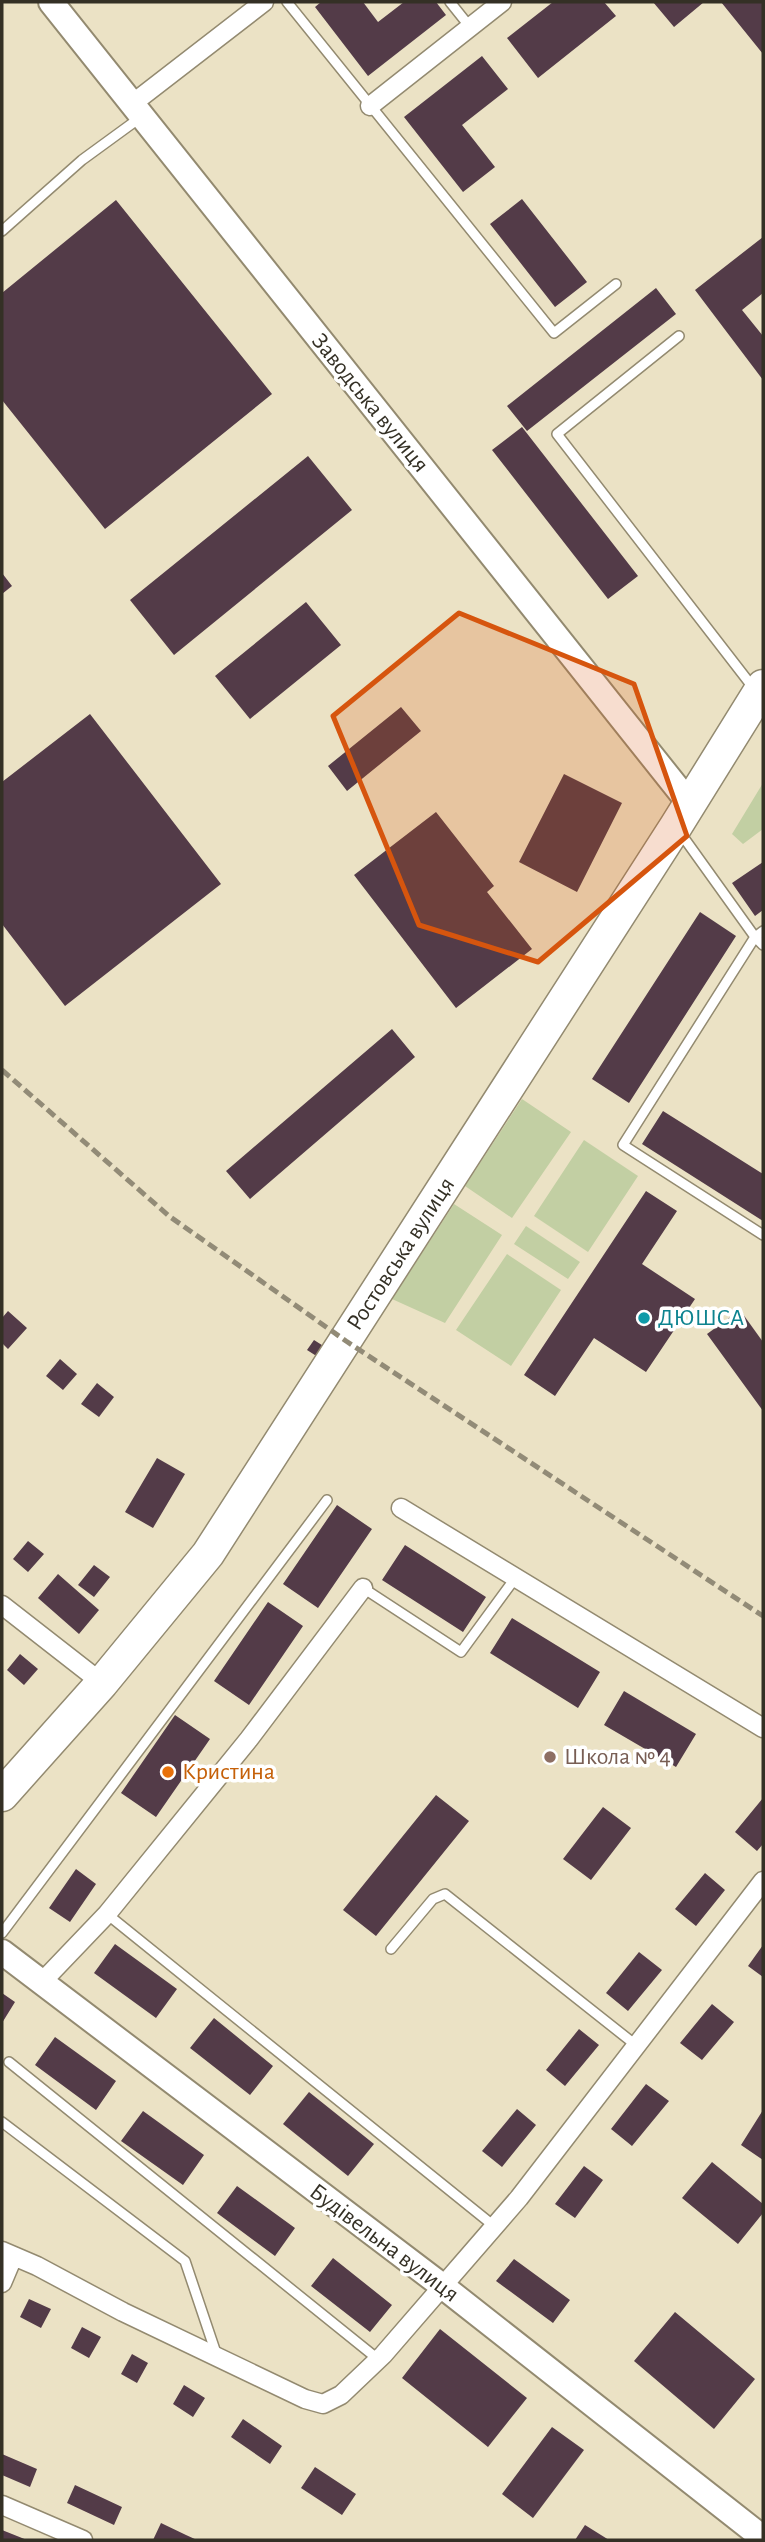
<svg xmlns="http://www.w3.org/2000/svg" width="765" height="2542" font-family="'Alegreya Sans',sans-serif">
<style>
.green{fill:#c2cfa3}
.building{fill:#533b48}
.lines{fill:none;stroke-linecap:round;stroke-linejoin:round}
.lane-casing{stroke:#938a70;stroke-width:12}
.street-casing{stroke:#938a70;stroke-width:21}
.secondary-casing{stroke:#938a70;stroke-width:28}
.highway-casing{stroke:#938a70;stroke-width:35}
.lane{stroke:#fff;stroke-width:9}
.street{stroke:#fff;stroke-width:18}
.secondary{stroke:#fff;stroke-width:24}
.highway{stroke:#fff;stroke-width:32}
.rail{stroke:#928b77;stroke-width:5;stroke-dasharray:10 5;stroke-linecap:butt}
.marked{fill:#d6550e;fill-opacity:0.2;stroke:#d6550e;stroke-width:5;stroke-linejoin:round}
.culture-dot{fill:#0f9aa8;stroke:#fff;stroke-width:2.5}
.education-dot{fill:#8d6e63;stroke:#fff;stroke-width:2.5}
.food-dot{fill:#e8710a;stroke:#fff;stroke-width:2.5}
.labels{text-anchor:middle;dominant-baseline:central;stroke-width:7;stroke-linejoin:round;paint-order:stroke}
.street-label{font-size:24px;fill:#343025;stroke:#fff}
.culture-label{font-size:24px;fill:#0d838f;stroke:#fff;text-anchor:start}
.education-label{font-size:24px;fill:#785e54;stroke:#fff;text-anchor:start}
.food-label{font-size:24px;fill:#c56008;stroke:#fff;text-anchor:start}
</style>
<rect width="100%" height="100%" fill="#ebe2c5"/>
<path class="green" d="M763 783V829L743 844 732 834Z
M522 1099 571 1132 512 1218 465 1186Z
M584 1140 638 1176 588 1252 534 1216Z
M454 1204 502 1235 445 1323 392 1299Z
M526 1226 580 1262 568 1279 514 1244Z
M507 1254 561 1290 511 1366 456 1330Z"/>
<path class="building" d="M321 2H363L378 22 404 2H436L446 15 368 76 315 7Z
M553 2H604L616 16 538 78 507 38Z
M653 2H704L674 27Z
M721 2H763V54Z
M482 56 508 89 462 125 495 167 463 192 404 117Z
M522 199 587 282 555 307 490 224Z
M116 200 272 394 105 529 2 400V293Z
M763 237V293L742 310 763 336V380L695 290Z
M656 288 676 314 527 431 507 406Z
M522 427 638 576 608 599 492 450Z
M308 456 352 510 174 655 130 600Z
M2 573 12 586 2 594Z
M306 602 341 645 250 719 215 676Z
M401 707 421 731 347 791 328 766Z
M90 714 221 884 65 1006 2 924V782Z
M564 774 622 803 577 892 519 862Z
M436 812 494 886 487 892 532 949 456 1008 354 875Z
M763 862V910L755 916 732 883Z
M700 912 736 936 629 1103 592 1079Z
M392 1029 415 1057 250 1199 226 1171Z
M663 1111 763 1174V1221L642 1144Z
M646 1191 677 1211 642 1264 695 1299 646 1372 594 1338 555 1396 524 1375Z
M740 1310 763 1342V1411L707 1334Z
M8 1311 27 1328 8 1349 2 1343V1318Z
M314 1340 325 1347 318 1357 307 1350Z
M60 1359 77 1374 63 1390 46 1376Z
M97 1383 114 1397 99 1417 81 1404Z
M157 1458 185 1474 153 1528 125 1512Z
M337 1505 372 1529 318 1608 283 1584Z
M28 1541 44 1554 28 1572 13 1559Z
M405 1545 486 1597 463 1632 382 1580Z
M94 1565 110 1577 94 1597 78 1585Z
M58 1574 99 1610 79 1634 38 1598Z
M268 1602 303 1626 249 1705 214 1681Z
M512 1618 600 1672 578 1708 490 1653Z
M20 1654 38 1669 24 1685 7 1670Z
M624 1691 696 1734 676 1767 604 1725Z
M175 1715 210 1739 156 1817 121 1793Z
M436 1795 469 1821 376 1936 343 1910Z
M763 1798V1844L757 1851 735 1832Z
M603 1807 631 1828 591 1880 563 1859Z
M76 1869 96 1884 70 1922 49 1908Z
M705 1873 725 1890 696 1926 675 1909Z
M115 1944 177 1989 156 2018 94 1973Z
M763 1945V1977L748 1966Z
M639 1952 662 1970 628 2011 606 1993Z
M2 1993 15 2002 2 2023Z
M712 2004 734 2022 702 2060 680 2043Z
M214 2018 273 2066 250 2095 190 2048Z
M579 2029 599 2045 565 2086 546 2070Z
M55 2037 116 2081 96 2110 35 2065Z
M646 2084 669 2101 632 2146 611 2129Z
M309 2092 374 2144 348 2176 283 2124Z
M517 2109 536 2125 502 2167 482 2151Z
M763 2110V2160L741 2145Z
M143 2111 204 2155 183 2185 121 2141Z
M712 2162 763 2204V2213L738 2244 682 2198Z
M584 2166 603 2180 575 2218 555 2204Z
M237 2186 295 2228 275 2256 217 2213Z
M333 2258 392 2305 370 2332 311 2286Z
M514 2259 570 2300 553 2323 496 2281Z
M29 2299 51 2309 41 2328 20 2317Z
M675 2312 755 2379 714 2429 634 2361Z
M82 2327 101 2337 89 2358 71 2348Z
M440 2329 527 2398 488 2447 402 2378Z
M132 2354 148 2363 137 2383 121 2374Z
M184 2385 205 2398 193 2417 173 2404Z
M243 2419 282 2446 270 2464 231 2437Z
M552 2427 584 2450 533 2518 502 2494Z
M2 2454 37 2469 30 2487 2 2475Z
M315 2467 356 2494 342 2515 301 2488Z
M75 2485 122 2507 114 2525 67 2503Z
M161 2523 186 2535 197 2540H153Z
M585 2525 609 2540H575Z
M2 2530 27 2540H2Z"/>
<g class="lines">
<defs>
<path id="lane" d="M287 2 554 333 616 284
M450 2 470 27
M2 231 82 160 141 117
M679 336 557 434 755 690
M679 831 755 937 623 1145 763 1235
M763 931 755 937 763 945
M363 1588 461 1652 516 1577
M107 1914 494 2226
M2 1933 327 1500
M391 1949 433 1899 445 1894 637 2046
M9 2062 379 2360
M2 2122 185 2261 217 2356"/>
<path id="street" d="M132 104 264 2
M370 106 502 2
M401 1508 763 1728
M2 1605 102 1683
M41 1983 107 1914 249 1739 363 1588
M2 2251 37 2266 123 2312 305 2399 323 2404 341 2395 383 2355 519 2198 763 1881
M2 2283 13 2257
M2 2505 83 2540"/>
<path id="secondary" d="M51 2 690 804
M2 1952 441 2285 763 2538"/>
<path id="highway" d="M2 1795 102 1683 208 1554 676 826 763 686"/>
</defs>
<use href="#lane" class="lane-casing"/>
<use href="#street" class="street-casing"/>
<use href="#secondary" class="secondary-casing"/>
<use href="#highway" class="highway-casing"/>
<use href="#lane" class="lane"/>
<use href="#street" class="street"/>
<use href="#secondary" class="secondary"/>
<use href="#highway" class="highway"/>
<path class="rail" d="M2 1070 169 1216 346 1341 763 1616"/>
</g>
<path class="marked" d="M459 613 634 684 687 836 538 962 419 925 333 716Z"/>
<circle class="culture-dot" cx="644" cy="1318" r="7"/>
<circle class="education-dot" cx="550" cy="1757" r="7"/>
<circle class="food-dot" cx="168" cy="1772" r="7"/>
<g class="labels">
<g class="street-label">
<text transform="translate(370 403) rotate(51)">Заводська вулиця</text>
<text transform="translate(401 1254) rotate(-57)">Ростовська вулиця</text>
<text transform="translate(384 2243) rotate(37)">Будівельна вулиця</text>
</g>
<g class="culture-label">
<text x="658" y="1318">ДЮШСА</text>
</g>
<g class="education-label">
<text x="564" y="1757">Школа № 4</text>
</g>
<g class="food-label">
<text x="182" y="1772">Кристина</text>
</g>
</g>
<rect width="765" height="2542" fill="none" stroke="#343025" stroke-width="7"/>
</svg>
